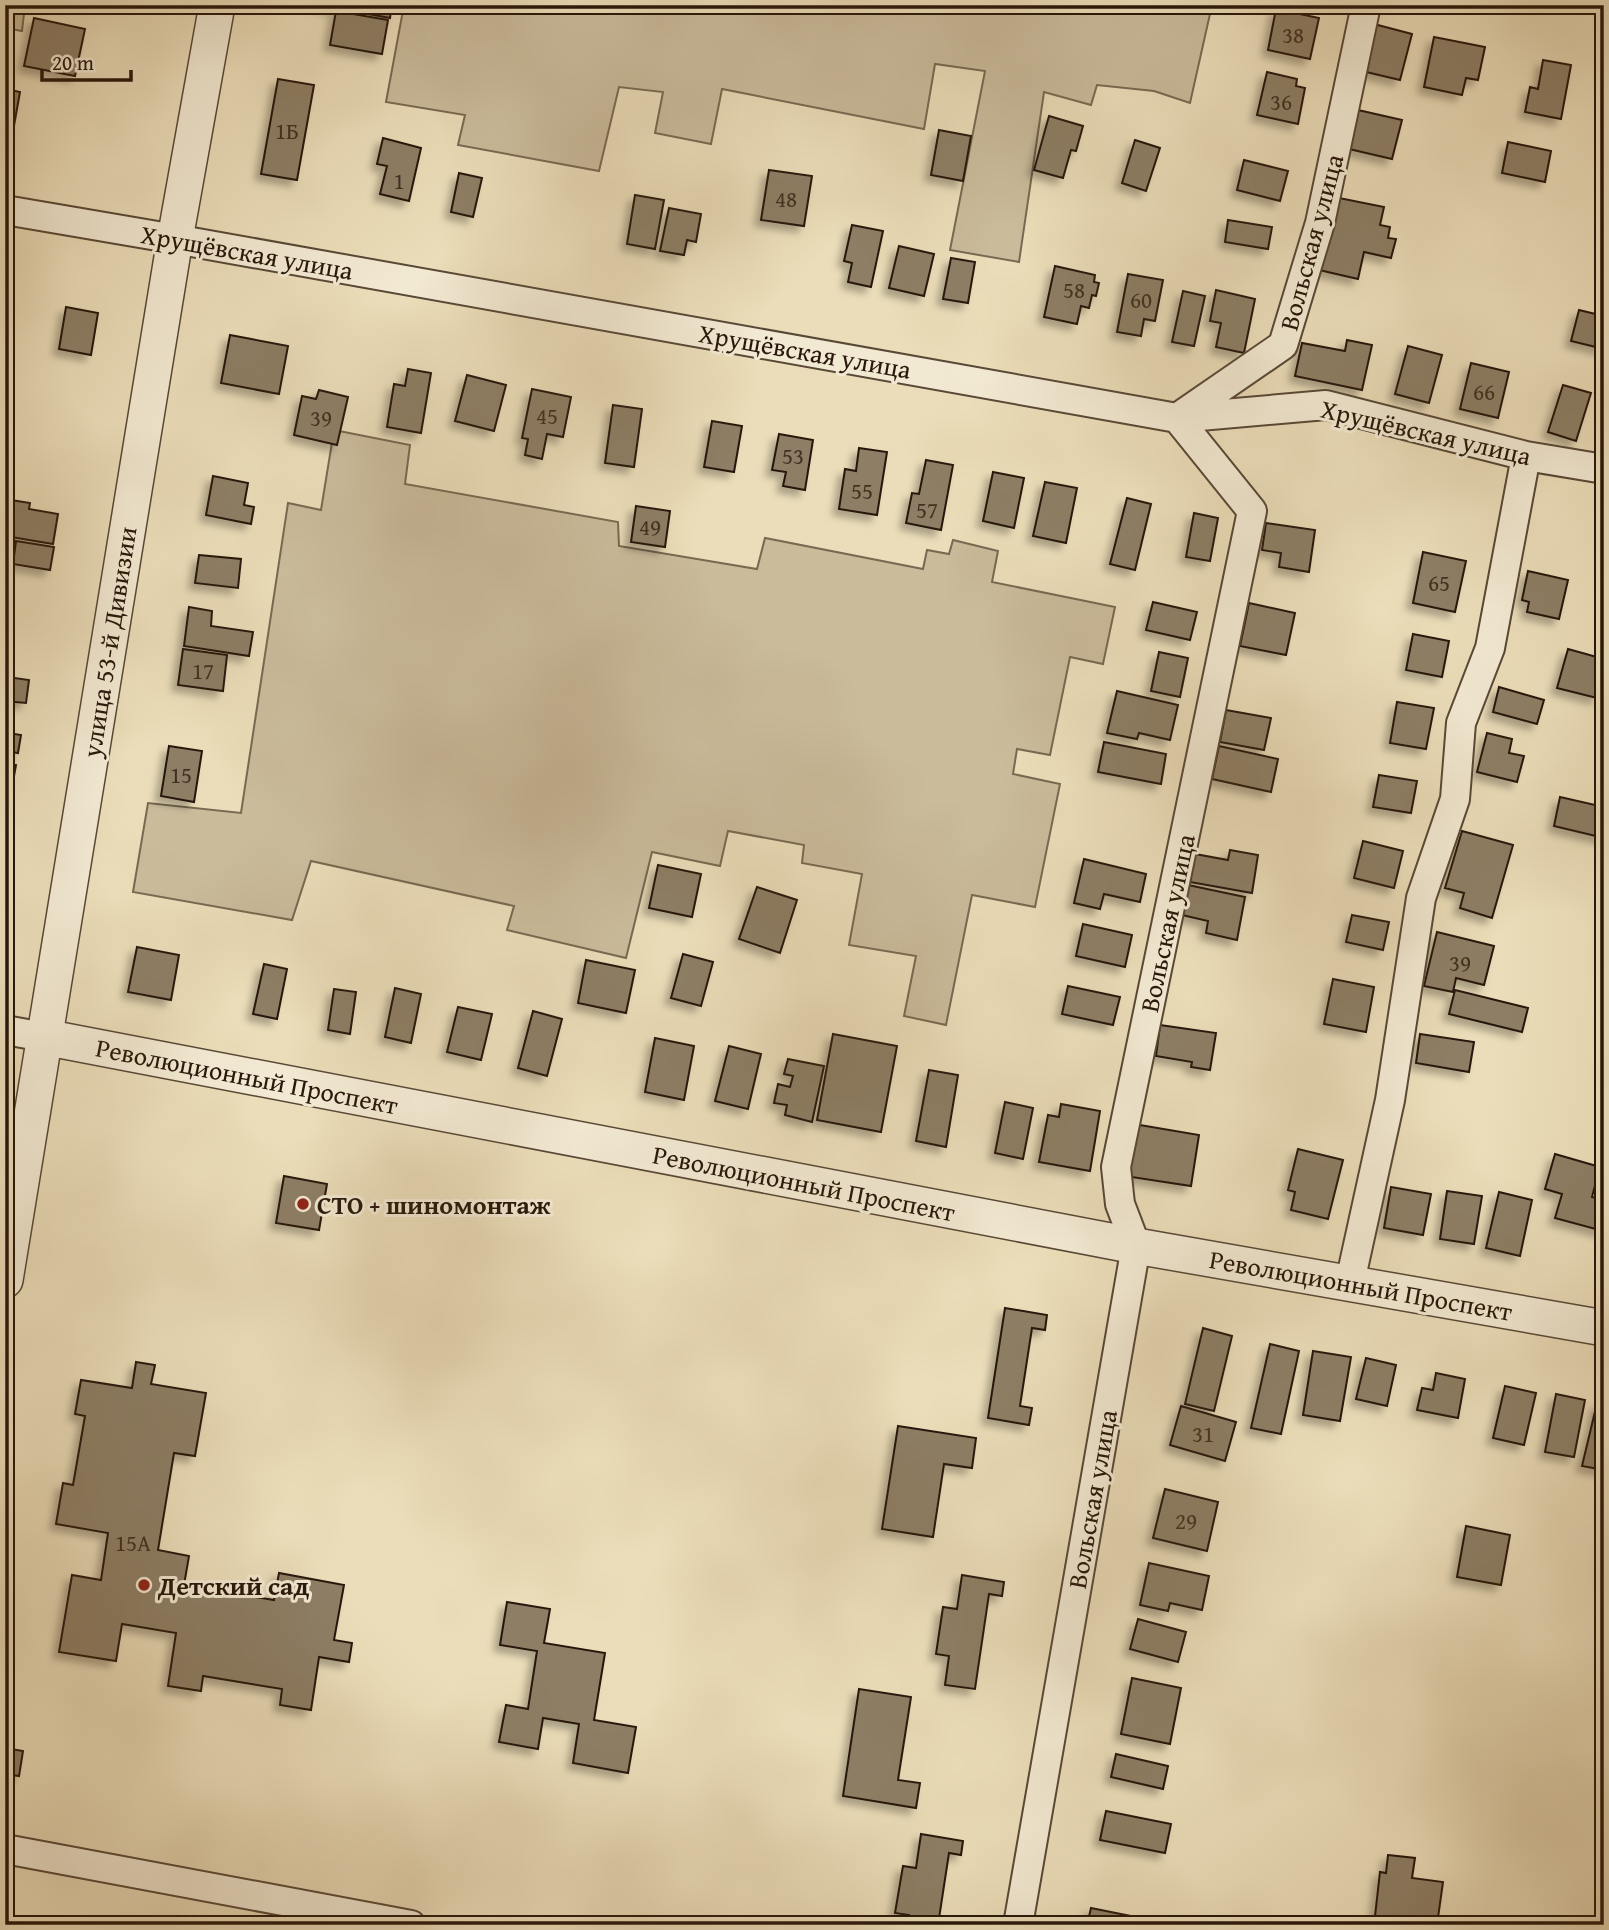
<svg xmlns="http://www.w3.org/2000/svg" width="1609" height="1930" font-family="'Gentium Book Plus',serif">
<style>
.green{fill:#cabb9b;stroke:#796952;stroke-width:2}
.building{fill:#8d7e65;stroke:#28170a;stroke-width:2;filter:url(#shadow)}
.lines{fill:none;stroke-linecap:round;stroke-linejoin:round}
.minor-casing{stroke:#594836;stroke-width:32}
.tertiary-casing{stroke:#594836;stroke-width:38}
.minor{stroke:#f2e9d2;stroke-width:28}
.tertiary{stroke:#f2e9d2;stroke-width:35}
.poi-dot{fill:#8f2418;stroke:#f2e9d2;stroke-width:2.5}
.labels{text-anchor:middle;dominant-baseline:central;stroke-width:6;stroke-linejoin:round;paint-order:stroke}
.number-label{font-size:23px;fill:#413121}
.street-label{font-size:26px;fill:#28170a;stroke:#f2e9d2}
.poi-label{font-size:26px;font-weight:bold;fill:#28170a;stroke:#f2e9d2;text-anchor:start}
</style>
<defs>
<filter id="shadow"><feDropShadow dx="-6" dy="6" stdDeviation="3.5" flood-color="#0004"/></filter>
</defs>
<rect width="100%" height="100%" fill="#ebddb9"/>
<filter id="stains"><feTurbulence type="fractalNoise" baseFrequency=".00286" numOctaves="4"/><feColorMatrix values="0 0 0 0 .2 0 0 0 0 .09 0 0 0 0 .02 0 0 0 .5 -.17"/></filter>
<radialGradient id="worn" r=".72"><stop offset=".6" stop-color="#630" stop-opacity="0"/><stop offset="1" stop-color="#630" stop-opacity=".3"/></radialGradient>
<path class="green" d="M5 5H25L22 31 5 28Z
M404 5H1212L1190 103 1154 91 1097 85 1091 105 1044 92 1019 262 950 250 985 71 935 64 924 129 722 89 711 144 655 133 663 92 619 87 599 171 458 145 465 115 386 102Z
M334 430 410 445 405 484 618 522 619 546 757 569 765 538 923 569 927 550 949 554 953 540 998 551 992 582 1115 607 1103 664 1070 657 1050 755 1017 749 1013 774 1060 784 1035 907 972 895 946 1025 904 1016 916 956 849 945 862 874 802 863 804 845 728 831 720 866 652 852 626 958 507 930 514 906 311 861 292 920 133 892 148 803 241 813 288 503 321 510Z"/>
<path class="building" d="M319 5H392L390 18Z
M1276 9 1319 18 1310 59 1268 50Z
M336 11 388 20 382 54 330 45Z
M34 18 85 29 75 76 24 66Z
M1374 24 1412 34 1400 80 1362 71Z
M1434 37 1485 47 1478 80 1466 78 1462 95 1424 87Z
M1543 60 1571 65 1561 119 1525 112 1530 87 1538 89Z
M1267 72 1297 79 1296 86 1305 88 1298 124 1257 115Z
M278 79 314 85 297 180 261 174Z
M5 89 20 92 10 148 5 147Z
M1358 110 1402 120 1392 159 1349 149Z
M1049 116 1083 126 1076 151 1071 150 1063 178 1034 170Z
M939 130 971 136 963 181 931 175Z
M383 138 421 148 409 201 380 194 387 166 377 164Z
M1135 140 1160 148 1146 191 1122 183Z
M1508 142 1551 151 1545 182 1502 173Z
M1244 160 1288 171 1280 201 1237 190Z
M769 170 812 176 804 226 761 220Z
M459 173 482 178 473 217 451 212Z
M635 195 664 200 655 249 627 244Z
M1334 197 1384 207 1380 225 1390 227 1388 238 1396 239 1391 258 1364 252 1358 279 1319 270Z
M669 208 701 214 696 242 687 240 684 255 660 251Z
M1228 220 1272 227 1268 249 1225 242Z
M852 225 883 231 871 287 848 282 852 263 844 261Z
M899 246 934 254 924 296 889 288Z
M951 258 975 262 968 303 943 299Z
M1055 266 1095 275 1094 282 1099 283 1096 296 1092 295 1089 308 1081 306 1077 324 1044 317Z
M1128 274 1163 280 1155 321 1144 319 1141 336 1117 332Z
M1216 290 1255 299 1244 353 1216 347 1221 323 1210 321Z
M1183 291 1205 296 1194 346 1172 342Z
M66 307 98 313 91 355 59 349Z
M1579 310 1604 316V349L1571 341Z
M230 335 288 346 279 394 221 383Z
M1347 340 1372 345 1362 390 1295 376 1302 343 1345 351Z
M1408 346 1442 355 1429 403 1395 394Z
M1471 363 1509 372 1498 418 1460 409Z
M408 369 431 373 421 433 387 427 394 384 405 386Z
M467 375 506 385 494 431 455 421Z
M1563 385 1591 393 1576 441 1548 432Z
M532 389 571 397 563 437 547 434 542 459 525 455 528 439 522 438Z
M319 390 348 397 337 445 294 435 302 396 316 399Z
M613 405 642 409 634 467 605 463Z
M712 421 742 426 734 472 704 467Z
M779 434 813 440 805 490 783 486 786 472 772 470Z
M859 448 887 452 877 515 839 509 845 469 856 471Z
M926 460 953 465 941 530 906 523 912 493 919 494Z
M993 472 1024 478 1014 528 983 521Z
M213 476 248 483 244 505 254 507 251 524 206 515Z
M1045 482 1077 488 1066 543 1033 536Z
M1127 498 1151 504 1135 570 1110 564Z
M5 499 30 503 29 509 58 514 53 544 5 536Z
M636 506 670 511 665 547 631 542Z
M1194 513 1218 518 1210 561 1186 557Z
M1266 523 1315 530 1309 572 1279 567 1281 553 1262 550Z
M16 541 54 547 50 570 13 564Z
M1423 552 1466 561 1455 612 1413 603Z
M199 555 241 559 238 588 195 583Z
M1528 571 1568 580 1559 619 1527 612 1529 602 1522 600Z
M1153 602 1197 612 1190 640 1146 630Z
M1249 603 1295 613 1286 655 1240 646Z
M189 607 212 611 211 626 253 632 249 656 184 646Z
M1413 634 1449 641 1442 677 1406 670Z
M183 649 227 655 223 691 178 685Z
M1568 649 1604 659V672L1597 698 1557 688Z
M1159 652 1188 658 1180 697 1151 691Z
M5 668 8 669 7 677 29 680 26 703 5 701Z
M1499 687 1544 700 1537 724 1493 712Z
M1117 691 1178 705 1170 740 1139 733 1137 739 1107 733Z
M1397 702 1434 708 1426 749 1390 743Z
M1226 710 1271 718 1264 750 1220 742Z
M5 711 11 712 8 733 21 735 18 753 5 751Z
M1487 733 1512 739 1509 753 1524 756 1517 782 1477 772Z
M1104 742 1166 754 1161 784 1098 772Z
M169 746 202 751 194 802 161 796Z
M1219 746 1278 759 1271 792 1212 779Z
M5 763 16 765 10 798 5 797Z
M1379 775 1417 781 1411 813 1373 807Z
M1560 797 1604 807V838L1554 826Z
M1462 831 1513 845 1492 918 1460 908 1464 893 1445 888Z
M1363 841 1403 851 1394 888 1354 878Z
M1230 850 1258 855 1252 893 1190 882 1195 854 1228 860Z
M1084 859 1146 874 1140 902 1104 894 1100 909 1074 903Z
M658 865 701 874 692 917 649 908Z
M1188 885 1245 897 1237 940 1206 933 1208 921 1182 915Z
M757 887 797 900 780 953 739 939Z
M1352 915 1389 922 1383 950 1346 942Z
M1083 924 1132 935 1125 967 1076 956Z
M1437 932 1494 946 1484 985 1456 978 1453 992 1424 986Z
M137 947 179 955 171 1000 128 992Z
M683 954 713 962 701 1006 671 998Z
M586 960 635 970 626 1013 578 1003Z
M264 964 287 969 277 1019 253 1014Z
M1333 979 1374 987 1366 1032 1324 1024Z
M1068 986 1120 997 1113 1025 1062 1014Z
M395 988 421 994 411 1043 385 1037Z
M334 989 356 992 350 1034 328 1030Z
M1455 990 1528 1008 1522 1032 1449 1014Z
M458 1007 492 1014 481 1060 447 1052Z
M533 1011 562 1019 547 1076 518 1068Z
M1160 1025 1216 1033 1210 1070 1191 1067 1192 1062 1156 1056Z
M833 1034 897 1046 881 1132 817 1120Z
M1420 1034 1474 1042 1469 1072 1416 1063Z
M655 1038 694 1046 684 1100 645 1092Z
M729 1046 761 1054 748 1109 715 1101Z
M788 1059 824 1066 812 1122 785 1115 787 1105 774 1103 778 1084 790 1087 793 1076 784 1074Z
M929 1070 958 1075 946 1147 916 1141Z
M1005 1102 1033 1108 1023 1159 995 1153Z
M1061 1104 1100 1111 1090 1171 1039 1162 1048 1115 1059 1117Z
M1134 1124 1199 1135 1191 1186 1125 1176Z
M1298 1149 1343 1160 1328 1219 1291 1210 1295 1192 1288 1190Z
M1555 1154 1600 1167 1592 1197 1604 1200 1603 1231 1555 1218 1562 1194 1545 1189Z
M284 1176 327 1184 319 1230 276 1223Z
M1391 1187 1431 1194 1423 1235 1384 1228Z
M1447 1191 1482 1196 1474 1244 1440 1239Z
M1499 1192 1532 1200 1520 1256 1486 1248Z
M1005 1308 1047 1315 1045 1330 1032 1328 1020 1406 1032 1408 1029 1425 988 1418Z
M1203 1328 1232 1336 1214 1411 1185 1404Z
M1270 1344 1299 1351 1281 1434 1251 1428Z
M1313 1351 1351 1357 1340 1421 1303 1415Z
M1366 1358 1396 1365 1387 1406 1356 1399Z
M136 1362 155 1365 151 1384 206 1393 195 1456 174 1453 158 1550 189 1556 184 1585 274 1600 279 1573 344 1585 334 1640 352 1643 349 1662 319 1657 311 1710 280 1705 282 1689 203 1676 201 1691 168 1686 176 1633 122 1624 116 1661 59 1652 72 1575 101 1580 108 1533 56 1524 63 1483 73 1485 85 1416 75 1414 81 1380 132 1388Z
M1436 1373 1465 1379 1458 1418 1417 1410 1422 1388 1433 1390Z
M1505 1386 1536 1393 1524 1445 1493 1438Z
M1556 1394 1585 1400 1574 1457 1545 1452Z
M1597 1403 1604 1405V1470L1582 1466Z
M1181 1406 1236 1422 1225 1461 1170 1445Z
M898 1426 976 1438 972 1468 944 1464 933 1537 882 1529Z
M1165 1489 1218 1502 1207 1551 1153 1538Z
M1466 1526 1510 1535 1501 1585 1457 1577Z
M1149 1563 1209 1576 1202 1610 1170 1603 1168 1611 1140 1605Z
M962 1575 1004 1582 1002 1596 989 1594 975 1689 945 1685 949 1656 936 1654 943 1607 957 1609Z
M507 1602 550 1609 544 1643 605 1653 594 1720 636 1727 628 1773 573 1763 579 1724 543 1718 538 1749 499 1742 506 1705 528 1709 537 1651 500 1645Z
M1138 1619 1186 1632 1178 1662 1130 1649Z
M1132 1678 1181 1688 1170 1744 1121 1734Z
M859 1689 911 1697 898 1780 920 1783 916 1808 843 1796Z
M5 1748 23 1751 19 1776 5 1774Z
M1116 1754 1168 1766 1163 1789 1111 1777Z
M1106 1811 1171 1824 1165 1853 1100 1840Z
M921 1834 963 1841 961 1855 949 1853 938 1925H907L909 1915 895 1913 903 1866 916 1868Z
M1388 1855 1415 1858 1412 1878 1443 1882 1437 1925H1374L1380 1872 1386 1873Z
M1091 1908 1151 1920 1150 1925H1087Z"/>
<g class="lines">
<defs>
<path id="minor" d="M5 210 175 239 1177 418 1326 405 1526 456 1604 469
M5 1030 44 1037
M1350 1282 1390 1100 1421 898 1455 799 1461 723 1490 648 1526 456
M5 1849 411 1925
M1018 1925 1136 1246 1120 1204 1116 1167 1252 511 1177 418 1283 345 1320 223 1366 5"/>
<path id="tertiary" d="M44 1037 1136 1246 1604 1328
M5 1280 175 239 217 5"/>
</defs>
<use href="#minor" class="minor-casing"/>
<use href="#tertiary" class="tertiary-casing"/>
<use href="#minor" class="minor"/>
<use href="#tertiary" class="tertiary"/>
</g>
<g class="poi-dot">
<circle cx="303" cy="1204" r="7"/>
<circle cx="144" cy="1585" r="7"/>
</g>
<g class="labels">
<g class="number-label">
<text x="1293" y="34">38</text>
<text x="1281" y="101">36</text>
<text x="287" y="130">1Б</text>
<text x="399" y="180">1</text>
<text x="786" y="198">48</text>
<text x="1074" y="289">58</text>
<text x="1141" y="299">60</text>
<text x="1484" y="391">66</text>
<text x="547" y="415">45</text>
<text x="321" y="417">39</text>
<text x="793" y="455">53</text>
<text x="862" y="490">55</text>
<text x="927" y="509">57</text>
<text x="650" y="526">49</text>
<text x="1439" y="582">65</text>
<text x="203" y="670">17</text>
<text x="181" y="774">15</text>
<text x="1460" y="962">39</text>
<text x="1203" y="1433">31</text>
<text x="1186" y="1520">29</text>
<text x="133" y="1542">15А</text>
</g>
<g class="street-label">
<text transform="translate(1311 242) rotate(-75)">Вольская улица</text>
<text transform="translate(247 252) rotate(10)">Хрущёвская улица</text>
<text transform="translate(805 351) rotate(10)">Хрущёвская улица</text>
<text transform="translate(1426 432) rotate(13)">Хрущёвская улица</text>
<text transform="translate(109 642) rotate(-81)">улица 53-й Дивизии</text>
<text transform="translate(1167 923) rotate(-78)">Вольская улица</text>
<text transform="translate(247 1076) rotate(11)">Революционный Проспект</text>
<text transform="translate(804 1183) rotate(11)">Революционный Проспект</text>
<text transform="translate(1361 1285) rotate(10)">Революционный Проспект</text>
<text transform="translate(1092 1499) rotate(-80)">Вольская улица</text>
</g>
<g class="poi-label">
<text x="317" y="1204">СТО + шиномонтаж</text>
<text x="158" y="1585">Детский сад</text>
</g>
</g>
<rect width="1609" height="1930" fill="none" stroke="#ebddb9" stroke-width="28"/>
<rect x="7" y="7" width="1595" height="1916" fill="none" stroke="#28170a" stroke-width="3.5"/>
<rect x="14" y="14" width="1581" height="1902" fill="none" stroke="#28170a" stroke-width="2"/>
<path d="M42 70v10h89v-10" fill="none" stroke="#28170a" stroke-width="3.5"/>
<text x="52" y="70" font-size="21" fill="#28170a" stroke="#f2e9d2" stroke-width="5" paint-order="stroke">20 m</text>
<rect width="100%" height="100%" filter="url(#stains)"/>
<rect width="100%" height="100%" fill="url(#worn)"/>
</svg>
